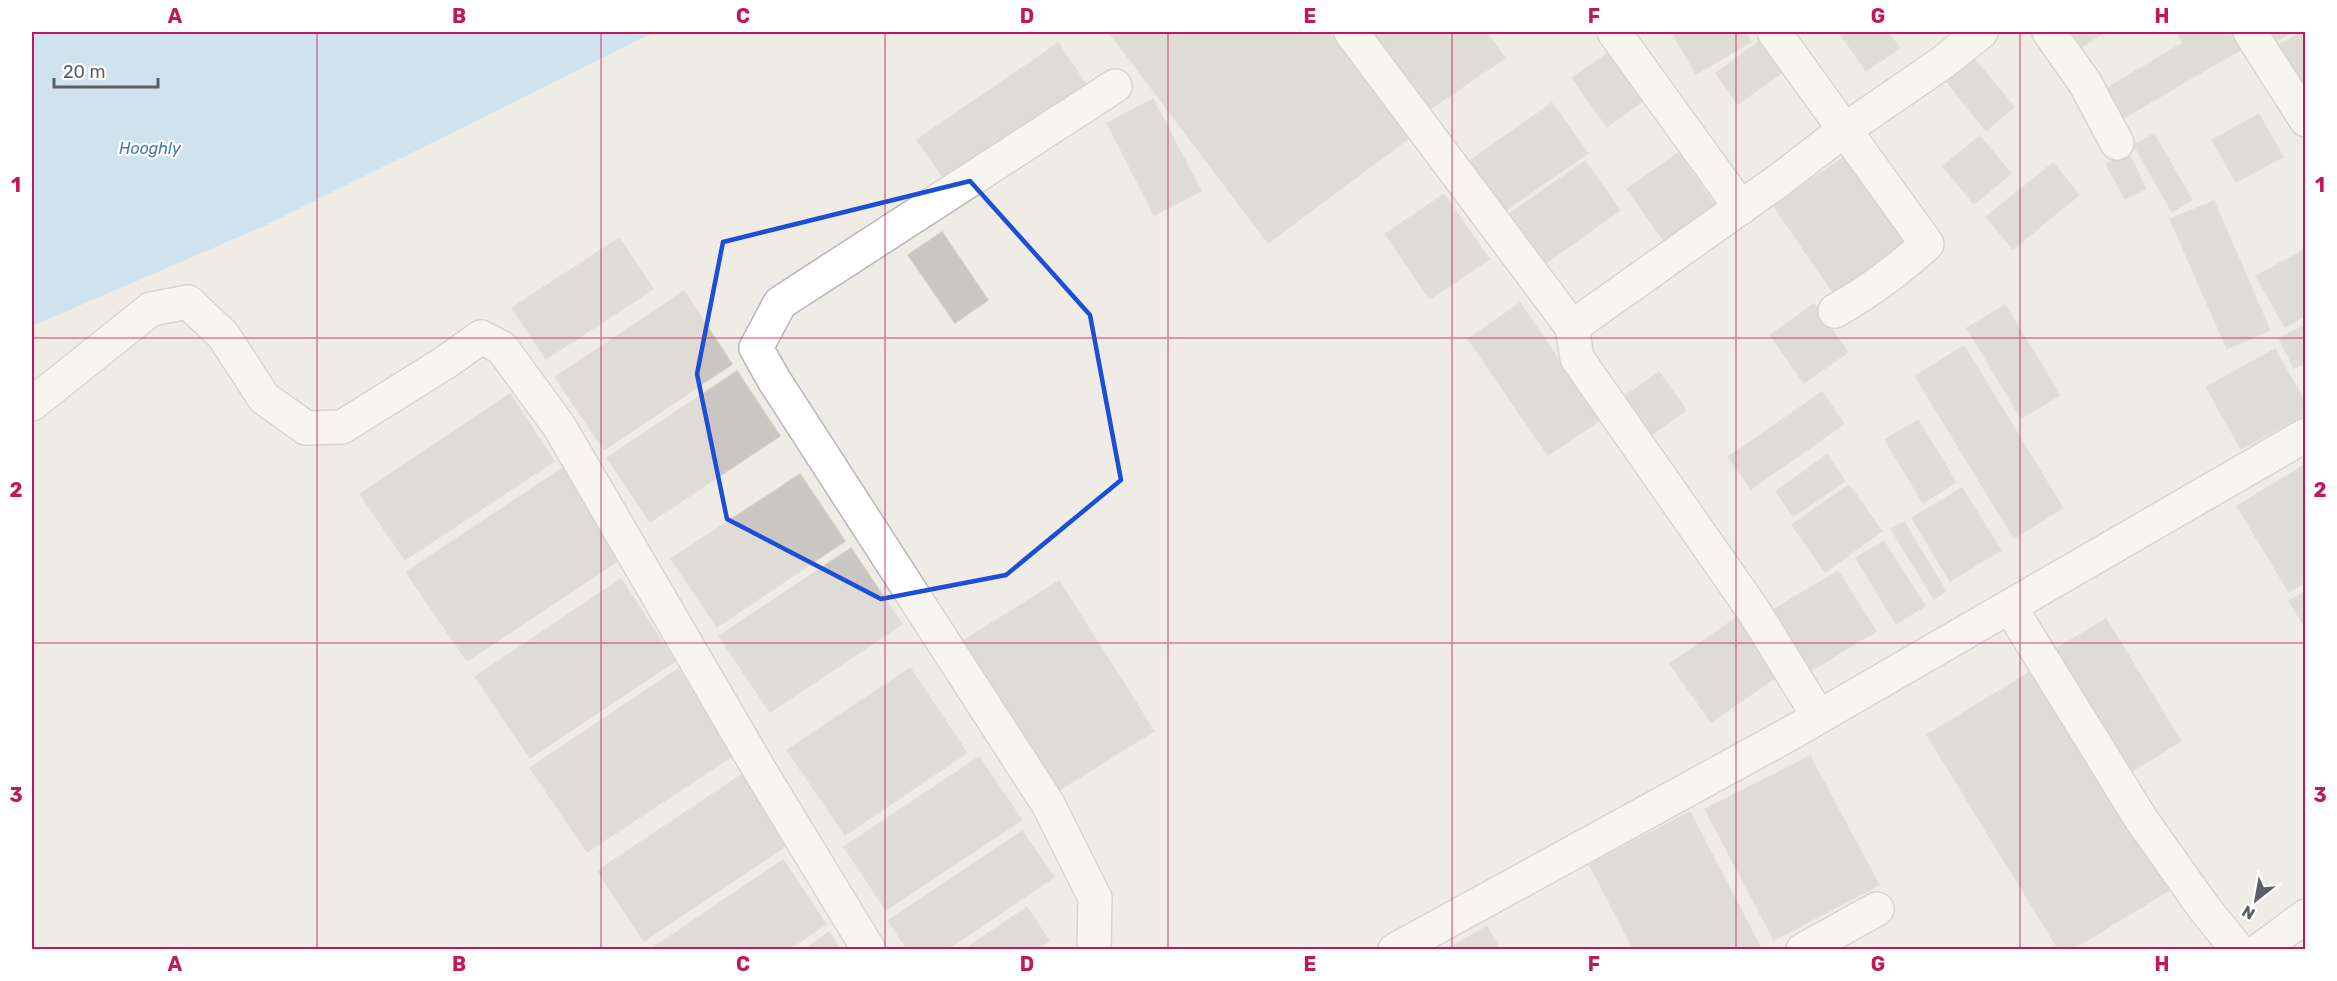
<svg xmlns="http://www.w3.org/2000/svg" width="2337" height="981" font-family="Rubik,sans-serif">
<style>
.water{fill:#a8d7fa}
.building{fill:#cac7c2;stroke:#d2cdc3;stroke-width:1.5}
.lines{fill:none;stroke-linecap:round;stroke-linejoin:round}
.minor-casing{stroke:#b5b7bb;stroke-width:36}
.minor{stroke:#fff;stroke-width:33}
.marked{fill:none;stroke:#1d4ed8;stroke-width:4.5;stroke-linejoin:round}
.grid{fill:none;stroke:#c2185b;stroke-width:1.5;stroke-opacity:0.55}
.labels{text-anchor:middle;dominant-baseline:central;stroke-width:4.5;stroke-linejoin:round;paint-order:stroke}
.water-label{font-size:16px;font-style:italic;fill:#4578ac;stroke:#fff}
.neatline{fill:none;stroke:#c2185b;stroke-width:2}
.grid-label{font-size:20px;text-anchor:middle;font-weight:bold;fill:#c2185b}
</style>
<rect width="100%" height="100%" fill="#eeece4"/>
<path class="water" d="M32 32H655L262 227 32 326Z"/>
<path class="building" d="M1109 32H1329L1409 138 1268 243Z
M1370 32H1486L1505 58 1426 112Z
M1672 32H1745L1751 42 1696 74Z
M1839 32H1888L1900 48 1866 71Z
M2072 32H2105L2082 47Z
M2177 32H2229L2240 50 2125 117 2107 88 2183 43Z
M2258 32H2293L2266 46Z
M2303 32H2306V104L2274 47Z
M1760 41 1783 72 1738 104 1716 73Z
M1058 43 1090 90 949 186 917 140Z
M1621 44 1655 92 1607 127 1572 78Z
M1975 60 2014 107 1986 131 1947 82Z
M1153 99 1201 191 1154 215 1107 123Z
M1552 103 1588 153 1503 212 1468 162Z
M2259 114 2283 157 2236 182 2212 140Z
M2154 134 2192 200 2172 212 2134 145Z
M1980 136 2011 174 1974 204 1943 166Z
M1852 152 1915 242 1836 297 1773 205Z
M2128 152 2146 189 2125 199 2106 164Z
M1678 153 1717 208 1666 244 1627 189Z
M1585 161 1620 210 1543 265 1508 215Z
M2053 163 2079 195 2013 249 1986 217Z
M1444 194 1489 259 1430 299 1385 234Z
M2214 201 2270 330 2227 349 2170 219Z
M942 232 988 300 955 323 908 255Z
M619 238 653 289 546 359 512 308Z
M2306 249V315L2285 327 2256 276Z
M684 291 732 364 604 450 555 377Z
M1520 303 1600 420 1548 455 1468 339Z
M1814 304 1848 352 1804 383 1770 335Z
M2005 305 2060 395 2021 418 1967 328Z
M2306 325V363L2294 368 2279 338Z
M1964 346 2063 508 2014 538 1915 376Z
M2275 349 2306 404V414L2241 449 2206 387Z
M737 371 780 436 650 522 607 458Z
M1659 372 1686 410 1649 437 1621 399Z
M1822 392 1844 424 1751 489 1728 457Z
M510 394 554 461 405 560 360 494Z
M1918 420 1956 482 1923 503 1885 440Z
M1827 455 1845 481 1793 517 1776 491Z
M2306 464V582L2289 592 2237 506Z
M564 467 625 556 467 661 406 572Z
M800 474 845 541 717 627 671 559Z
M1849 485 1882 531 1825 572 1792 525Z
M1962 488 2001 550 1950 581 1912 518Z
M1904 522 1946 591 1934 599 1891 529Z
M1884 541 1925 606 1896 624 1856 558Z
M851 548 902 624 770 712 719 636Z
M1838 571 1876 631 1804 675 1766 614Z
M621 579 675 661 530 758 475 677Z
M1059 581 1154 731 1053 794 958 644Z
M2306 591V629L2289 601Z
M1737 617 1778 676 1711 722 1670 664Z
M2106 619 2181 741 2124 776 2049 653Z
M910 668 967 753 845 835 787 750Z
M678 669 735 754 587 852 530 768Z
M2035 669 2171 889 2071 950H2059L1927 735Z
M1810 756 1879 885 1774 940 1705 809Z
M979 757 1022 820 886 910 844 847Z
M744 773 790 843 644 941 597 871Z
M1690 812 1762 950H1634L1589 864Z
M1022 831 1054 877 946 950H908L888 921Z
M783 860 826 924 788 950H650Z
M1027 907 1049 941 1036 950H963Z
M1487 926 1500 950H1446Z
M829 932 841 950H804Z"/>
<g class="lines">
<defs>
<path id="minor" d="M1351 32 1572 327 1577 358 1753 610 1819 717
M1614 32 1741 208
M1774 32 1927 244C1898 270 1869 292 1835 311
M2049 32 2085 83 2117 143
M2250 32 2306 120
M1572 327 1778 181 1843 131 1942 63 1981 32
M32 404 151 309 188 302 223 335 264 398 306 428 342 427 446 362 481 337 502 348 559 426 759 769 869 950
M2010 607 2141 819 2204 908 2238 950
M1094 950 1095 898 1048 804 774 380 756 348 780 303 1115 86
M1395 950 1791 733 2306 435
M1803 950 1877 909
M2260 950 2306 916"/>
</defs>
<use href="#minor" class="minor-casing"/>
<use href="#minor" class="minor"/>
</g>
<path d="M0 0H2337V981H0ZM970 181 1090 315 1121 480 1006 575 881 599 727 519 697 374 723 242Z" fill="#eeece4" fill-opacity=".55" fill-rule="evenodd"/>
<path class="marked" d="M970 181 1090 315 1121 480 1006 575 881 599 727 519 697 374 723 242Z"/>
<path class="grid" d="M317 32V950M601 32V950M885 32V950M1168 32V950M1452 32V950M1736 32V950M2020 32V950M32 338H2306M32 643H2306"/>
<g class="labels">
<g class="water-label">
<text x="150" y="148">Hooghly</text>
</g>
</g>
<rect width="2337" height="981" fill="none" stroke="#ffffff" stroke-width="66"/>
<g transform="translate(2256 900) rotate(211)" stroke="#ffffff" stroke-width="4.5" paint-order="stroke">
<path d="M0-4.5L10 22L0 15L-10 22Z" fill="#5c6064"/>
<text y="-9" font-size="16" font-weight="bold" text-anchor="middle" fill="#5c6064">N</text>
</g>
<path d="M54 78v9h104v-9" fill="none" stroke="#5c6064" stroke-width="3"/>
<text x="63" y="78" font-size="18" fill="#5c6064" stroke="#ffffff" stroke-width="4.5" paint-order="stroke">20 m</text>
<rect x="33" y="33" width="2271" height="915" class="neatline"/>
<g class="grid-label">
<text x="175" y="23">A</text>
<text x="459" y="23">B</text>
<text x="743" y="23">C</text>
<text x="1027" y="23">D</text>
<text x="1310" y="23">E</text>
<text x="1594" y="23">F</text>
<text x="1878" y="23">G</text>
<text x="2162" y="23">H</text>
<text x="16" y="192">1</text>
<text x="2320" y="192">1</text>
<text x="16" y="497">2</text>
<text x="2320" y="497">2</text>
<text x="16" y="802">3</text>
<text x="2320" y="802">3</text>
<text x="175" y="971">A</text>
<text x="459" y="971">B</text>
<text x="743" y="971">C</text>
<text x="1027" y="971">D</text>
<text x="1310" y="971">E</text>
<text x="1594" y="971">F</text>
<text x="1878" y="971">G</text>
<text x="2162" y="971">H</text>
</g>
</svg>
